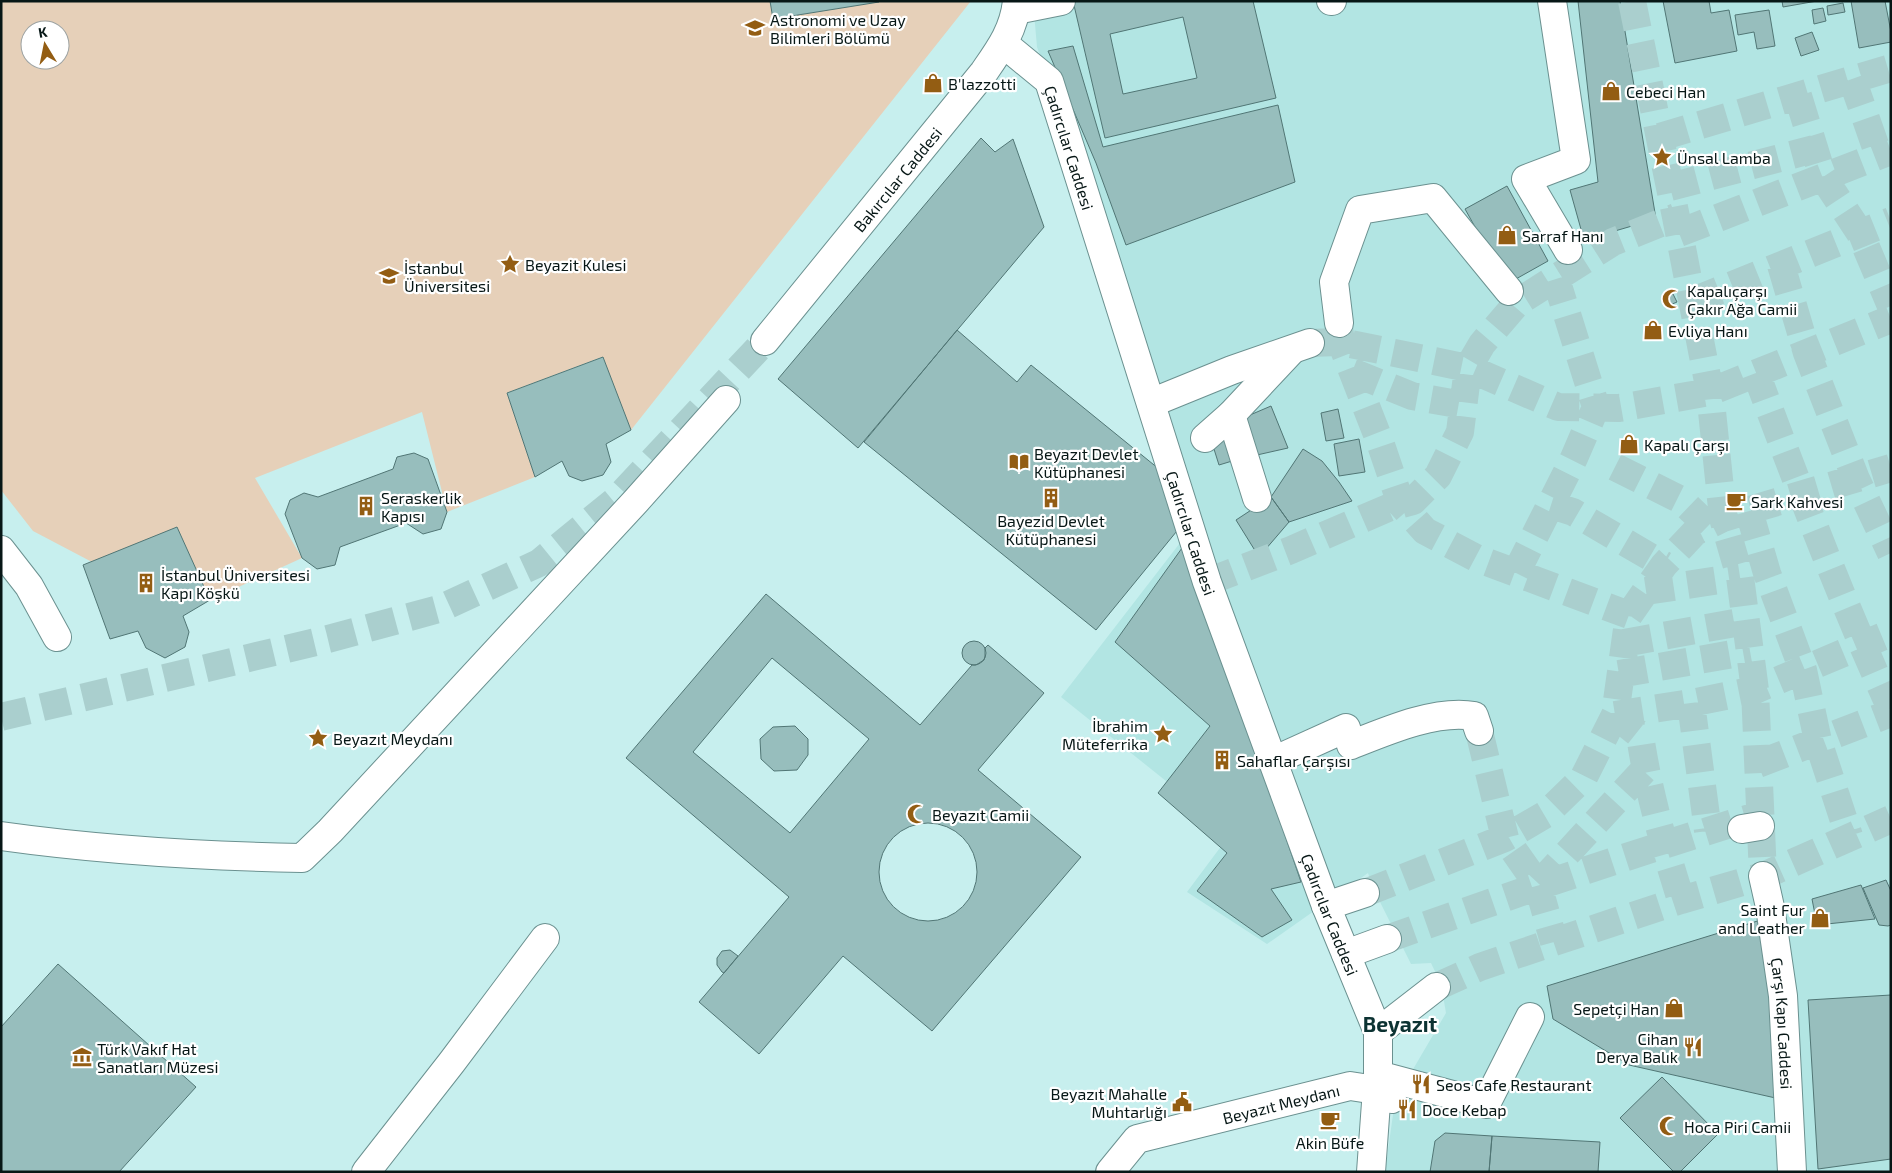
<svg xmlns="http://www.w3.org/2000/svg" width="1892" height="1173" font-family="'Exo 2',sans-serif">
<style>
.built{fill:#b2e5e3}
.green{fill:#e6d0b9;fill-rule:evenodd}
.building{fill:#97bebd;stroke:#517675;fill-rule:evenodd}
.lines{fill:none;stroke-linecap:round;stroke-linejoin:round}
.minor-tunnel{stroke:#aacfce;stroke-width:28;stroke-dasharray:28 14;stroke-linecap:butt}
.major-tunnel{stroke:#aacfce;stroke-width:28;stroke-dasharray:28 14;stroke-linecap:butt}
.minor-casing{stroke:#6b9190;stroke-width:30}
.major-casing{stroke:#6b9190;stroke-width:30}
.minor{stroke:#fff;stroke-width:28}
.major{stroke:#fff;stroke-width:28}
.labels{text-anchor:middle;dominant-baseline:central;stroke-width:4.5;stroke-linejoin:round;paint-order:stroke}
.poi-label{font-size:16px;fill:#071716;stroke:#fff;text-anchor:start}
.street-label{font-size:16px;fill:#071716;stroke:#fff}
.district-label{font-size:21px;font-weight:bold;fill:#0c3232;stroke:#fff}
</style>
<rect width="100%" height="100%" fill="#c7efee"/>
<path class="built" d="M1033 1H1891V1172H1385L1395 1100 1446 1013 1441 984 1431 963 1411 964 1374 890 1368 873 1267 944 1187 892 1231 833 1061 697 1200 517 1037 47Z"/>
<path class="green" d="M1 1H971L631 430 602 357 507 393 535 477 447 512 422 412 255 478 302 558 210 600 177 528 92 562 33 531 1 490ZM30 30H60V60H30Z"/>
<path class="building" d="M770 1H879V2L773 19Z
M1073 1H1253L1276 98 1105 138ZM1183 17 1197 78 1123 94 1110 34Z
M1578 1H1620L1656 219 1584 240 1570 190 1598 182Z
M1663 1H1709L1711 13 1729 10 1737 51 1675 63Z
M1782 1H1817L1783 7Z
M1851 1H1885L1891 32V42L1859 48Z
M1843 3 1845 12 1828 15 1827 6Z
M1823 8 1826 21 1814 24 1812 10Z
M1769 10 1775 46 1757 49 1754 32 1738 35 1735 15Z
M1812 32 1819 50 1801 56 1795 38Z
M1073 46 1103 147 1278 105 1295 182 1126 245 1096 163 1048 51Z
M981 138 995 152 1013 139 1044 227 858 448 778 379Z
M1507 186 1548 261 1507 284 1465 209Z
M1673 294 1677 302 1670 305 1666 297Z
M957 330 1017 382 1031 365 1159 469 1181 526 1096 630 864 442Z
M603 357 631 430 606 444 611 462 603 475 582 481 569 476 562 461 535 477 507 393Z
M1271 406 1288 448 1248 457 1236 421Z
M1338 409 1344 438 1326 441 1321 413Z
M1231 423 1242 458 1219 465 1208 430Z
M1359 439 1365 472 1339 476 1334 444Z
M1303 449 1322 461 1339 482 1352 501 1289 522 1271 497Z
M414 453 428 459 447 512 441 529 423 534 406 523 340 547 335 565 317 569 302 558 285 514 290 500 304 493 318 497 393 469 397 457Z
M1271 497 1289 522 1259 557 1236 520Z
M177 527 210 600 183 616 189 632 185 647 165 658 146 648 138 631 110 639 83 565Z
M1182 548 1248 726 1301 882 1271 889 1292 920 1262 937 1197 891 1227 853 1158 793 1210 726 1115 642Z
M766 594 920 725 972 665H976L984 660 985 656V648L988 645 1044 693 978 770 1081 857 932 1031 843 956 759 1054 699 1002 789 897 626 758ZM772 658 869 739 790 833 693 752Z
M962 653a12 12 0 1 1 24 0a12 12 0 1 1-24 0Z
M795 726 808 739V755L797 770 774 771 761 759 760 739 773 727Z
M879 872a49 49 0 1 1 98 0a49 49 0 1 1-98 0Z
M1886 880 1891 891V925L1888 926 1879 925 1863 888Z
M1861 885 1875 919 1817 925 1812 899Z
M1764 919 1780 1099 1629 1065 1553 1019 1547 986Z
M730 950 738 956 724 973 722 972 717 965V958L722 951Z
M58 964 196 1087 119 1172H1V1027Z
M1891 995V1159L1818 1169 1808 1000Z
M1662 1077 1718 1134 1680 1172H1674L1620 1118Z
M1445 1133 1492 1136 1489 1172H1430L1435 1141Z
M1492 1136 1600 1142 1598 1172H1489Z"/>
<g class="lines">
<path class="minor-tunnel" d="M1632 1 1676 217 1710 392 1723 518 1740 577 1755 690 1763 876
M1852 79 1879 156
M1798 96 1823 177 1860 233 1891 306
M1660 137 1891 68
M1670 187 1814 149
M1679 233 1891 151
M1781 265 1807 353 1856 479 1891 553
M1693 301 1891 221
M1339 328 1341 342 1380 442 1401 504 1425 531 1476 558 1629 615
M1310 343 1341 342 1468 368 1558 407 1619 408 1710 392 1891 319
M1352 372 1412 396 1463 405
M1756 373C1798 486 1841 599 1891 709
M1615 467 1681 500 1708 526
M1551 505 1573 512 1664 565
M1749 511 1767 573 1803 670 1818 741 1849 836
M1516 573 1574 458 1596 407 1556 279
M1207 582 1291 550 1388 508 1413 501 1438 476 1460 432 1468 368 1482 344 1518 302 1613 242 1676 217
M1646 591 1740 577
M1624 643 1746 621
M1619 674 1750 651
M1691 703 1708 831
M1615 715 1691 703 1755 690 1891 633
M1615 715 1640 735C1648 791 1664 846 1681 900
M1479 731 1505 838 1538 885 1554 942
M1758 764 1891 713
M1539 884 1645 769
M1365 893 1505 838 1546 814 1584 777 1615 715 1629 615 1664 565 1695 532 1723 518 1891 468
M1387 939C1511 895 1634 853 1760 815
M1436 987 1480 967 1554 942 1681 900 1763 876 1891 819"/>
<path class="major-tunnel" d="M1 717 328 639 439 609 539 563 616 500 765 341"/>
<defs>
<g id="minor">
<path d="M1331 1H1332"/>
<path d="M1552 1 1576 160 1526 179 1568 250"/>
<path d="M1016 10 1061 1"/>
<path id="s1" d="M1004 44 1049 81 1207 582 1326 906 1378 1032V1075L1371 1172"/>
<path d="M1339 323 1334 282 1360 210 1433 198 1509 291"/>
<path d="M1151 403 1232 370 1310 343"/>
<path d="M1231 415 1257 498"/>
<path d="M1205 438 1231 415 1291 351"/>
<path d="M1 550 29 586 57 637"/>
<path d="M1273 761 1346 728 1351 745C1386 731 1437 709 1474 716L1479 731"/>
<path d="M1742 829 1760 826"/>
<path d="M1 836C101 850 202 856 302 858L330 831 636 501 726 400"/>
<path id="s2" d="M1763 876 1770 907 1783 996 1792 1172"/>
<path d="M1326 906 1365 893"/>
<path d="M1346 954 1387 939"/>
<path d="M1378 1032 1436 987"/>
<path d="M1378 1075 1486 1104 1530 1017"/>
<path d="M366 1172 452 1062 545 938"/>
<path id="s3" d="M1110 1172 1137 1139 1350 1086 1376 1090 1392 1099"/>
</g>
<g id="major">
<path id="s4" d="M765 341 984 72C1000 49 1014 30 1017 1"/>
</g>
</defs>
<use href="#minor" class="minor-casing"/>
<use href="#major" class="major-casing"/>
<use href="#minor" class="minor"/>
<use href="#major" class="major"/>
</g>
<defs>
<symbol id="university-bare" viewBox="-9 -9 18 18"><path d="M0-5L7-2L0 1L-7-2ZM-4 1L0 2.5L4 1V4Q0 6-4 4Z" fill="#935d13" stroke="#fff" stroke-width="2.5" paint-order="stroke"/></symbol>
<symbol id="shop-bare" viewBox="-9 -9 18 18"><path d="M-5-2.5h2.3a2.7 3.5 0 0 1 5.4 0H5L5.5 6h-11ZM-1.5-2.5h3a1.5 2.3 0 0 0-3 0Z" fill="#935d13" stroke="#fff" stroke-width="2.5" paint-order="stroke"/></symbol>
<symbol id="sight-bare" viewBox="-9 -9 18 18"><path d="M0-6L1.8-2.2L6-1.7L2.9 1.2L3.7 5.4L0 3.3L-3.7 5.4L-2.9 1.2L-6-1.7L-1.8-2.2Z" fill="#935d13" stroke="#fff" stroke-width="2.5" paint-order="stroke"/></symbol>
<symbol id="mosque-bare" viewBox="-9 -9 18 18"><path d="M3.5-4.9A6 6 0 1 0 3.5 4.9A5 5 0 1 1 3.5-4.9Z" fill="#935d13" stroke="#fff" stroke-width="2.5" paint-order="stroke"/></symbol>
<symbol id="library-bare" viewBox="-9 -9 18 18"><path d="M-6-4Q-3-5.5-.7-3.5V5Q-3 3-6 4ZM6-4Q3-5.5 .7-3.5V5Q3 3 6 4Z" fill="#935d13" stroke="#fff" stroke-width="2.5" paint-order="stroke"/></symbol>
<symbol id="building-bare" viewBox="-9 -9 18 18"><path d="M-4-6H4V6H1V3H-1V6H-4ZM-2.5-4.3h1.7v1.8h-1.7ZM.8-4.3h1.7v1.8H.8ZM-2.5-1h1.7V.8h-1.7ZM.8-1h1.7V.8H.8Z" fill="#935d13" stroke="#fff" stroke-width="2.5" paint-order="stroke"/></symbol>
<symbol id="cafe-bare" viewBox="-9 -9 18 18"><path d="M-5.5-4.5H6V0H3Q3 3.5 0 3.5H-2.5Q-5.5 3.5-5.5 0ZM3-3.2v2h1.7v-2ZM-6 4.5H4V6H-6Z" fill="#935d13" stroke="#fff" stroke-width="2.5" paint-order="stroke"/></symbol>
<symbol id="restaurant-bare" viewBox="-9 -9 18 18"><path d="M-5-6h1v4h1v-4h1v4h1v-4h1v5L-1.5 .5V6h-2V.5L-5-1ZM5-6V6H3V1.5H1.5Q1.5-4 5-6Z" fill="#935d13" stroke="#fff" stroke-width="2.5" paint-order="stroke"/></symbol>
<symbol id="museum-bare" viewBox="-9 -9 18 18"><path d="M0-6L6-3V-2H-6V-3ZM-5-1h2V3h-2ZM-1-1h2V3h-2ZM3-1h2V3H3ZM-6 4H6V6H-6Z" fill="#935d13" stroke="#fff" stroke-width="2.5" paint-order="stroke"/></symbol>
<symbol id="civic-bare" viewBox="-9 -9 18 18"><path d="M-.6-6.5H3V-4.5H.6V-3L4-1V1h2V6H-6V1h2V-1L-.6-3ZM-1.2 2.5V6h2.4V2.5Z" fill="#935d13" stroke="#fff" stroke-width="2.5" paint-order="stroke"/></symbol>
</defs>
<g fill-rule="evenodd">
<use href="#university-bare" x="741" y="14" width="28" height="28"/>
<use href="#shop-bare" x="919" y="69" width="28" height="28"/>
<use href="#shop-bare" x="1597" y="77" width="28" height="28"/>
<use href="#sight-bare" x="1648" y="143" width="28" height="28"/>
<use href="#shop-bare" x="1493" y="221" width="28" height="28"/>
<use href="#sight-bare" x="496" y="250" width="28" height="28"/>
<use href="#university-bare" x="375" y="262" width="28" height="28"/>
<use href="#mosque-bare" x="1658" y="285" width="28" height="28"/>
<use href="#shop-bare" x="1639" y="316" width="28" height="28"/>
<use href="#shop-bare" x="1615" y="430" width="28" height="28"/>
<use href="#library-bare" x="1005" y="448" width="28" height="28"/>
<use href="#building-bare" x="1037" y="484" width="28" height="28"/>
<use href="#cafe-bare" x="1722" y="487" width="28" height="28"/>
<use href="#building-bare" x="352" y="492" width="28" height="28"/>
<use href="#building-bare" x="132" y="569" width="28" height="28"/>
<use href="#sight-bare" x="1149" y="720" width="28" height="28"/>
<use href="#sight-bare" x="304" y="724" width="28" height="28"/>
<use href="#building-bare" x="1208" y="746" width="28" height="28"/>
<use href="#mosque-bare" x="903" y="800" width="28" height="28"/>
<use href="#shop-bare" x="1806" y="904" width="28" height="28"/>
<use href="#shop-bare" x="1660" y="994" width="28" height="28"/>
<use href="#restaurant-bare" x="1679" y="1033" width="28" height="28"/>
<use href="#museum-bare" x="68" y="1043" width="28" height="28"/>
<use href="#restaurant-bare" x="1407" y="1070" width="28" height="28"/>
<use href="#civic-bare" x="1168" y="1088" width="28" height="28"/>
<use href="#restaurant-bare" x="1393" y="1095" width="28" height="28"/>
<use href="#cafe-bare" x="1316" y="1106" width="28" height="28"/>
<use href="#mosque-bare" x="1655" y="1112" width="28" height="28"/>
</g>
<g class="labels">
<g class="poi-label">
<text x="770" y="19">Astronomi ve Uzay<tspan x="770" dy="18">Bilimleri Bölümü</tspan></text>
<text x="948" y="83">B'lazzotti</text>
<text x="1626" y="91">Cebeci Han</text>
<text x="1677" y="157">Ünsal Lamba</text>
<text x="1522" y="235">Sarraf Hanı</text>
<text x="525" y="264">Beyazit Kulesi</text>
<text x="404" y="267">İstanbul<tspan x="404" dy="18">Üniversitesi</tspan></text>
<text x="1687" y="290">Kapalıçarşı<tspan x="1687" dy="18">Çakır Ağa Camii</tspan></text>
<text x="1668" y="330">Evliya Hanı</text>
<text x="1644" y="444">Kapalı Çarşı</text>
<text x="1034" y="453">Beyazıt Devlet<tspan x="1034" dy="18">Kütüphanesi</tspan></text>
<text x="381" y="497">Seraskerlik<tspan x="381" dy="18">Kapısı</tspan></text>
<text x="1751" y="501">Sark Kahvesi</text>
<text x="1051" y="520" text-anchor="middle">Bayezid Devlet<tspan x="1051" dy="18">Kütüphanesi</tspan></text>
<text x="161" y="574">İstanbul Üniversitesi<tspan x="161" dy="18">Kapı Köşkü</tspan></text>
<text x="1148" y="725" text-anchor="end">İbrahim<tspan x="1148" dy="18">Müteferrika</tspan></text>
<text x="333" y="738">Beyazıt Meydanı</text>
<text x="1237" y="760">Sahaflar Çarşısı</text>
<text x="932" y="814">Beyazıt Camii</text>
<text x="1805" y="909" text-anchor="end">Saint Fur<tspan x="1805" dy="18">and Leather</tspan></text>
<text x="1659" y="1008" text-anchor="end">Sepetçi Han</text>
<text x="1678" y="1038" text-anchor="end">Cihan<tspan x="1678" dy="18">Derya Balık</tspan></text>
<text x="97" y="1048">Türk Vakıf Hat<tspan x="97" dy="18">Sanatları Müzesi</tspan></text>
<text x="1436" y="1084">Seos Cafe Restaurant</text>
<text x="1167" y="1093" text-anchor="end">Beyazıt Mahalle<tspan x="1167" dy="18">Muhtarlığı</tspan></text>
<text x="1422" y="1109">Doce Kebap</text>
<text x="1684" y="1126">Hoca Piri Camii</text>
<text x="1330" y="1142" text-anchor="middle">Akin Büfe</text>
</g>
<g class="street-label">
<text stroke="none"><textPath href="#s1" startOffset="128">Çadırcılar Caddesi</textPath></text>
<text stroke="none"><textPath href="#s4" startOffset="209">Bakırcılar Caddesi</textPath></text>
<text stroke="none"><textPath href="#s1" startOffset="532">Çadırcılar Caddesi</textPath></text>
<text stroke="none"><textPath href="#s1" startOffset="938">Çadırcılar Caddesi</textPath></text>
<text stroke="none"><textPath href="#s2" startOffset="149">Çarşı Kapı Caddesi</textPath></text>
<text stroke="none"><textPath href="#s3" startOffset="191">Beyazıt Meydanı</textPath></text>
</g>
<g class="district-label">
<text x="1400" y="1023">Beyazıt</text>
</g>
</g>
<rect width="1892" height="1173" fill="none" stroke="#071716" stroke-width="5"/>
<g transform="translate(45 45) rotate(350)"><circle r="24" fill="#ffffff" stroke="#9ca2a2"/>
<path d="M0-4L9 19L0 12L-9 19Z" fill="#935d13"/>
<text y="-8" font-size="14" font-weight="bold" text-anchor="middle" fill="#071716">K</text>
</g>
</svg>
